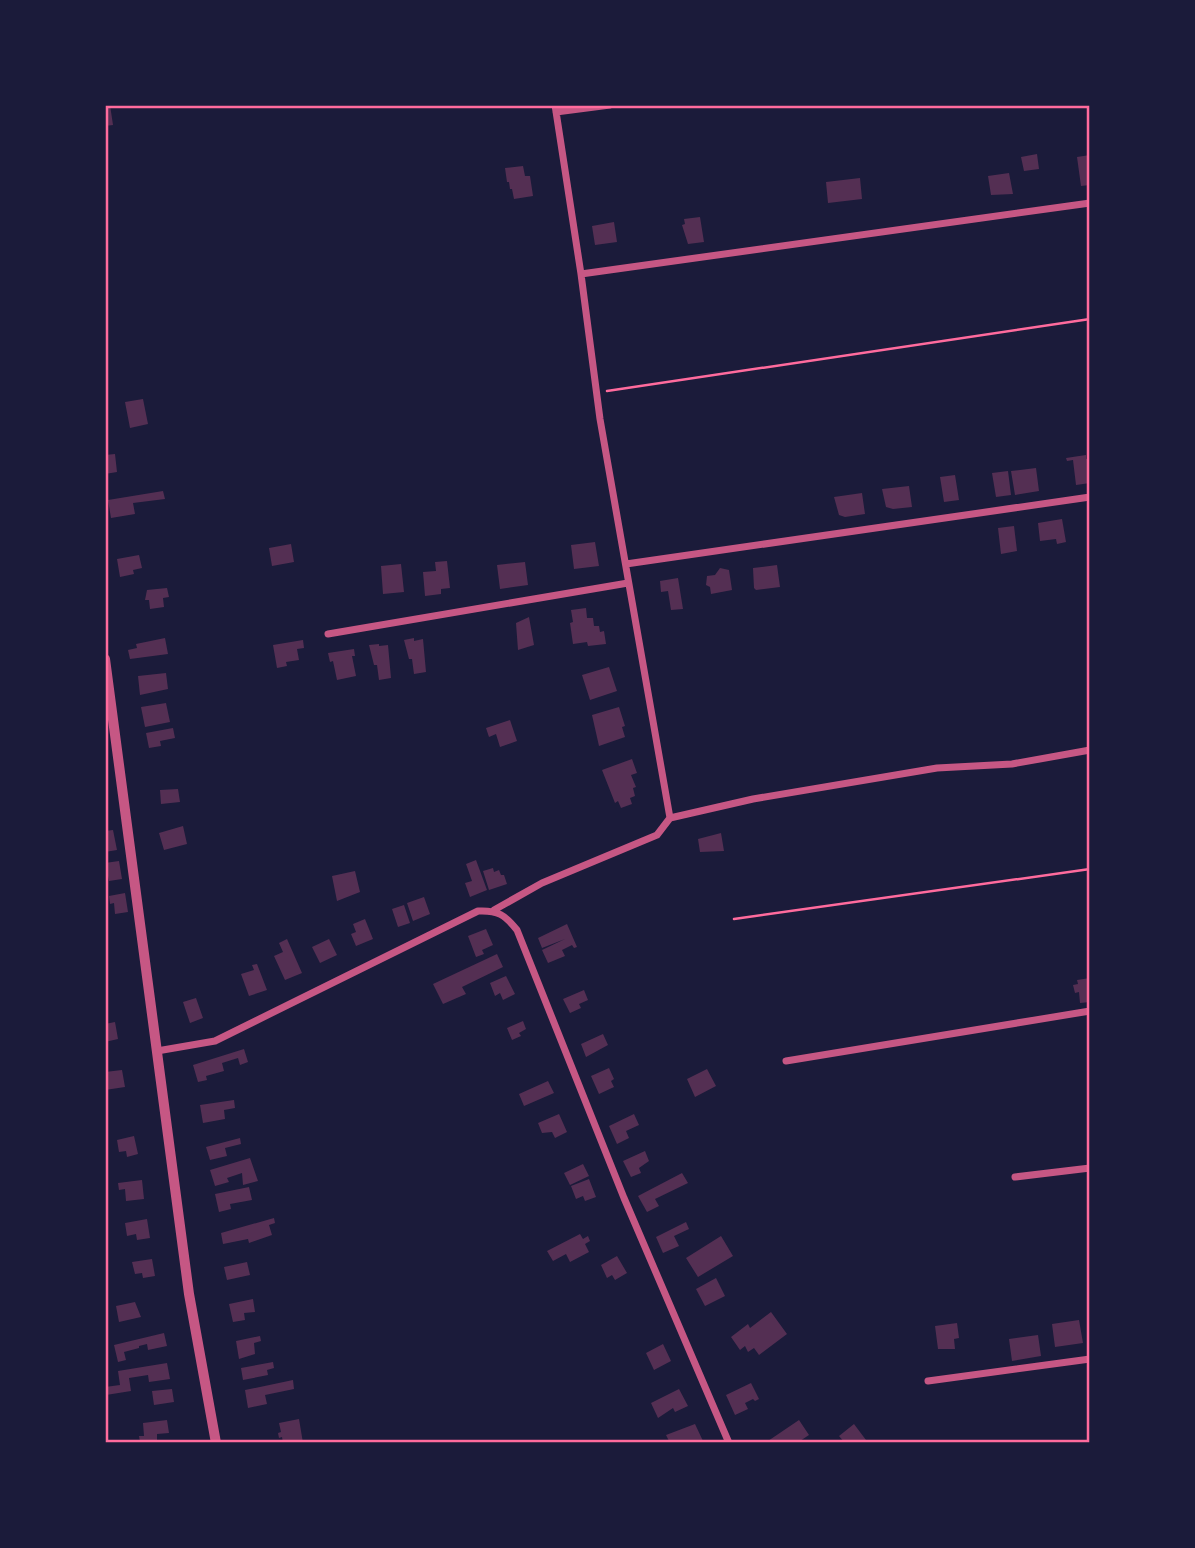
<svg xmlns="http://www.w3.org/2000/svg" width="1195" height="1548" font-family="'Archivo Narrow',sans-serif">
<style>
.building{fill:#542f53}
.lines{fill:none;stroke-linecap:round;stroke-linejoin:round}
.path{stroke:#ff6b9d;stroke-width:2.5}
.minor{stroke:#c65784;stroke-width:7}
.tertiary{stroke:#c65784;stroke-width:10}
.neatline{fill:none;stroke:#ff6b9d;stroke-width:2.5}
</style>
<rect width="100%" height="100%" fill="#1b1b3a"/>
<path class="building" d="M105 105H110L113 125 105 126Z
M1037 154 1039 169 1024 171 1021 157Z
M1090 155V185L1081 186 1077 157Z
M523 166 525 176H530L533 196 514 199 512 189H510L509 182H507L505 168Z
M1009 173 1013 194 991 195 988 176Z
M860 178 862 199 828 203 826 182Z
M700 217 704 242 688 244 682 225 685 224 684 219Z
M614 222 617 242 595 245 592 226Z
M143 399 148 424 130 428 125 402Z
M115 454 117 472 105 474V455Z
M1086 455V459L1090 458V483L1076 485 1073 460 1067 461 1066 458Z
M1036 468 1039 491 1015 495 1011 471Z
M1008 471 1011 495 996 497 992 473Z
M955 475 959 500 944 502 940 477Z
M909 486 912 507 893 509 886 507 882 489Z
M163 491 165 499 133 503 135 514 111 518 108 500Z
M862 493 865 514 845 517 839 515 834 497Z
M1062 519 1066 542 1057 544 1056 539 1040 541 1038 523Z
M1014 526 1017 551 1001 554 998 528Z
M595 542 599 566 574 569 571 545Z
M291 544 294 562 272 566 269 548Z
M139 555 142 568 133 570 134 574 120 577 117 559Z
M447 561 450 588 441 589V594L425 596 423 572 436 571 435 562Z
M525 562 528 585 500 589 497 565Z
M401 564 404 592 383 594 381 566Z
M777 565 780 587 756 590 754 588 753 568Z
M720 568 729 570 732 590 711 594 710 587 706 585 707 576 715 575Z
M678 578 683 609 671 610 668 591 661 592 660 581Z
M167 588 169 597 163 598 164 607 150 609 149 600H145L147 590Z
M586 608 587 618H593L594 626H599L600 632 604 631 606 644 588 646 587 642 573 644 570 623 573 622 571 610Z
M529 617 534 645 518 650 516 623Z
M165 638 168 654 130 659 128 650 137 648 136 644Z
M414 638V641L423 639 426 672 414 674 412 659H409L404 640Z
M303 640 304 648 297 649 299 660 286 662 287 666 277 668 273 645Z
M379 644V646L388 645 391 678 379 680 377 665H374L369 645Z
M354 649 355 656H352L356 676 337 680 333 661 330 662 328 653Z
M609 667 617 691 590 700 582 675Z
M166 673 168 689 140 695 138 676Z
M166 703 170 722 145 727 141 707Z
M619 707 625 726 622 727 625 737 599 746 592 715Z
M510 720 517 741 500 747 496 734 489 737 486 728Z
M173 728 175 738 160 741 161 746 149 748 146 733Z
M632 759 637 773 631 775 636 787 633 788 635 796 630 798 632 804 621 808 618 801 615 803 602 770Z
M178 789 180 802 161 804 160 790Z
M183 826 187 844 164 850 159 833Z
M113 830 117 850 105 852V831Z
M721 833 724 851 700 852 698 839Z
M476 860 487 890 470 897 465 883 472 881 466 864Z
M119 861 122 879 109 881 108 876 105 877V863Z
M493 868 494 872 499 870 501 875H504L507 884 489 890 483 871Z
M355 871 360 892 337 901 332 876Z
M125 893 128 912 115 914 114 903 110 904 109 896Z
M424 897 430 914 413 921 407 903Z
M404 905 410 923 398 927 392 909Z
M365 919 373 939 356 946 351 934 356 932 353 924Z
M567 924 577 947 574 948 572 945 562 950 565 956 548 963 542 950 565 939 542 948 538 938Z
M486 929 493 945 482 950 484 954 476 957 468 936Z
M287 939 302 973 285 980 274 956 283 952 279 943Z
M329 939 337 955 320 963 312 947Z
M497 954 503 967 462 987 466 994 443 1004 433 984Z
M257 964 267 990 249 996 241 974 254 970 252 965Z
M506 976 515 994 503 1000 500 993 495 996 490 983Z
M1090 978V1002L1080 1003 1079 992 1075 993 1073 985 1078 984 1077 980Z
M584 990 588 1000 579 1004 581 1008 570 1013 563 999Z
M196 998 203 1018 190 1023 183 1002Z
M523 1021 526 1029 519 1033 521 1036 512 1040 507 1028Z
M115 1022 118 1039 105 1042V1024Z
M603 1034 608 1045 586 1057 581 1044Z
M244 1049 248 1062 240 1065 238 1058 222 1063 224 1071 206 1076 207 1080 198 1082 193 1065Z
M609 1068 614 1079 611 1081 614 1087 599 1094 591 1076Z
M707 1069 716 1086 695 1097 687 1079Z
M122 1070 125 1087 105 1090V1072Z
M548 1081 554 1093 524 1106 519 1094Z
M234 1100 235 1108 224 1110 225 1119 203 1123 200 1105Z
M559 1114 567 1132 555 1138 552 1132 542 1133 538 1123Z
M634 1114 639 1125 626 1131 629 1138 617 1144 609 1126Z
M134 1136 138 1154 127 1157 126 1151 119 1152 117 1140Z
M240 1138 241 1144 225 1148 227 1156 210 1160 206 1147Z
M645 1151 649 1161 639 1168 641 1173 631 1177 623 1161Z
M250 1158 258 1181 243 1185 242 1173 227 1178 229 1182 215 1186 210 1170Z
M583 1164 589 1176 570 1185 564 1173Z
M682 1173 688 1183 655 1199 659 1206 647 1212 638 1196Z
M589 1179 596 1197 585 1201 583 1196 576 1199 571 1186Z
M142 1180 144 1199 126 1201 125 1189 119 1190 118 1183Z
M249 1187 252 1200 230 1204 231 1209 219 1212 215 1194Z
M274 1218 275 1223 269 1225 272 1235 249 1243 248 1239 223 1244 221 1233Z
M147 1219 150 1238 137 1240 136 1234 127 1236 125 1223Z
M686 1222 689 1229 674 1236 679 1246 663 1253 656 1237Z
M580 1234 583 1239 588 1236 590 1241 585 1244 589 1252 570 1262 566 1254 553 1261 547 1251Z
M721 1236 733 1256 698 1277 686 1258Z
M617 1256 627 1273 615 1280 612 1275 607 1278 601 1265Z
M152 1259 155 1276 143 1278 142 1273 135 1274 132 1262Z
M247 1262 250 1275 227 1280 224 1267Z
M716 1278 725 1296 705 1306 696 1289Z
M253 1299 255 1312 244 1313 245 1320 233 1322 229 1304Z
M135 1302 141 1317 119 1322 116 1306Z
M771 1312 787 1334 759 1355 754 1348 748 1352 745 1346 740 1350 731 1337 748 1324 750 1328Z
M1079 1320 1083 1343 1055 1347 1052 1324Z
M957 1323 959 1338 954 1339 955 1349H938L935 1326Z
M164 1333 167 1346 148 1350 147 1344 139 1346V1348L124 1352 126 1360 118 1362 114 1345Z
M1038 1335 1041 1356 1012 1361 1009 1339Z
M260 1336 261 1341 254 1343 255 1354 239 1359 236 1341Z
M663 1344 671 1361 654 1370 646 1353Z
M273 1362 274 1368 267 1370 268 1375 243 1380 241 1368Z
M167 1363 170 1379 149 1382 148 1375 129 1378 131 1391 106 1395 105 1387 120 1385 118 1371Z
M293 1380 294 1389 265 1395 267 1404 248 1408 245 1390Z
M751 1383 759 1399 755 1401 753 1399 745 1403 748 1409 735 1415 726 1395Z
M172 1389 174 1402 154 1405 152 1391Z
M679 1389 688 1406 675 1412 673 1408 658 1418 651 1403Z
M299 1419 303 1443H283L282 1437 279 1438 278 1433 281 1432 279 1423Z
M167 1420 169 1433 157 1434V1440L140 1442 139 1436H144L143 1423Z
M799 1420 809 1435 797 1443H765Z
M695 1424 703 1441 670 1443 666 1435Z
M854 1424 866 1440 862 1443H845L839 1436Z"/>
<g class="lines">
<path class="path" d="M607 391 1090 319
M734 919 1090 869"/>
<path class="minor" d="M556 112 610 105
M581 274 1090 203
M626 564 1090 497
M328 634 628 583
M670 818 753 799 937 768 1012 764 1090 750
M494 910 542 883 657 835 670 818 600 419 581 274 555 105
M157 1051 215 1041 478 911C498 910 505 915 517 930L624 1198 729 1443
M786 1061 1090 1011
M1015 1177 1090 1168
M928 1381 1090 1359"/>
<path class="tertiary" d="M105 659 189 1294 216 1443"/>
</g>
<rect width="1195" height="1548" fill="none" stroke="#1b1b3a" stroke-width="214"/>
<rect x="107" y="107" width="981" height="1334" class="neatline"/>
</svg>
